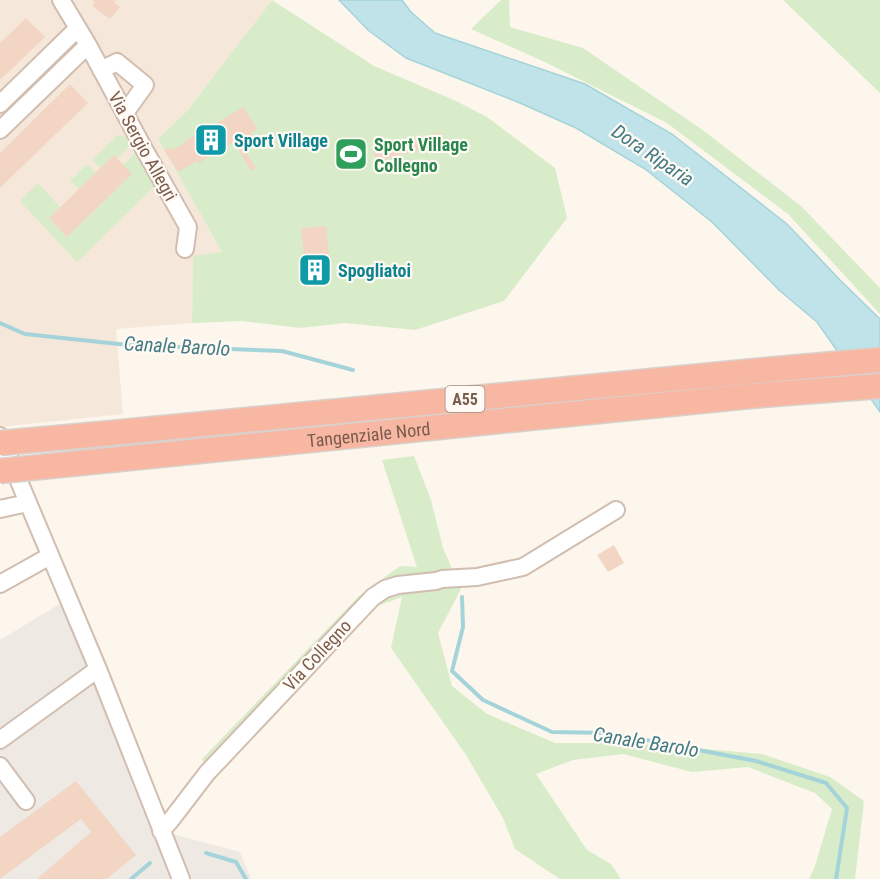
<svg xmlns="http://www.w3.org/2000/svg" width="880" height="879" font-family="'Roboto Condensed',sans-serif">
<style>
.residential{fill:#f5e8da}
.industrial{fill:#efe9e4}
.green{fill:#d8ecc9}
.water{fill:#bfe3e8;stroke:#a5d3da;stroke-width:1.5}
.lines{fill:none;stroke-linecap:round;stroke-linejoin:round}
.stream{stroke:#a5d3da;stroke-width:4}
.building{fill:#f3d5c3}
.minor-casing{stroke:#d1beb0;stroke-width:20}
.highway-casing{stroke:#dad1cd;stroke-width:27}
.minor{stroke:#fff;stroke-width:16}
.highway{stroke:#f7b7a3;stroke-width:24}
.highway-bridge-casing{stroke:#dad1cd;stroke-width:27;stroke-linecap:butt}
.highway-bridge{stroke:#f7b7a3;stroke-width:24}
.labels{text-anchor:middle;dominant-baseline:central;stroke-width:4.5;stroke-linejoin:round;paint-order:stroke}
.shield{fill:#fffaf3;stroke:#a28b7f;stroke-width:1.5}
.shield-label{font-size:16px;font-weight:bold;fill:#7a5c4d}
.culture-label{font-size:18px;font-weight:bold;fill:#0d838f;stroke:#fffaf3;text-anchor:start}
.leisure-label{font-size:18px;font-weight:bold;fill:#27864d;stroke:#fffaf3;text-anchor:start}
.street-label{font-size:18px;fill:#7a5c4d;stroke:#fffaf3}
.water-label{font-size:20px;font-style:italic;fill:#437c86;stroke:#fffaf3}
</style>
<rect width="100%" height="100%" fill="#fdf6ec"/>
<path class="residential" d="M0 0H272L187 111 158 139 222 252 193 257 192 323 116 329 123 414 0 427Z"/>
<path class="industrial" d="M68 599 161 831 240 852 251 879H0V640Z"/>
<path class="green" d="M272 0 374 66 456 101 487 117 555 168 567 218 504 301 415 330 345 323 301 328 241 321 192 323 193 256 222 252 158 139 187 111Z
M501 0H509L510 27 583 48 704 131 801 206 880 288V314L788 214 667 123 545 62 471 29Z
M783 0H880V93Z
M118 135 129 137 133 143 117 159 114 155 100 168 92 160Z
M138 150 158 183 77 262 20 201 38 183 60 207 49 218 67 237 131 174 123 165Z
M87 164 96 173 79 189 70 181Z
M414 456 431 500 443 548 461 589 438 633 452 686 487 714 555 743H635L762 754 830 777 864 801 855 879H809L815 866 832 809 815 793 748 767 692 772 623 754 573 760 536 774 587 850 611 864 621 879H560L515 849 503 818 466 755 391 648 402 597 372 608 214 780 202 759 359 596 400 566 417 567 382 460Z"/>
<path class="water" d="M339 0H402L411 12 435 33 585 84 672 134 787 224 840 280 880 319V412L817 322 779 290 712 222 645 169 576 128 520 103 406 58 368 30Z"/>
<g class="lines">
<path class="stream" d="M0 323 25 334 128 345 282 351 353 370
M462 597 463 627 452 671 483 700 552 732 609 733 756 761 826 783 847 808 836 879
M206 853 236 862 246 879
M131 879 150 863"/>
</g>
<path class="building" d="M92 0H116L114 2 120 7 110 19 92 6 95 2Z
M26 18 45 37 0 80V43Z
M70 84 88 103 0 188V153Z
M244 107 257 129 251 133 255 140 243 147 256 168 251 171 238 149 237 150 232 143 199 163 197 161 178 172 164 150 169 147 173 150 186 142 185 141Z
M440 132 443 143 376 162 373 151Z
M114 155 132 174 67 237 49 218Z
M326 226 329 254 326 255 329 284 304 287 301 255H304L301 228Z
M614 545 624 563 608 572 597 555Z
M76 781 136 855 107 879H37L91 832 81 819 0 879V837Z"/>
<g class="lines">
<defs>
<path id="minor" d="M61 0 88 45 144 149 188 227 185 249
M101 70 117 62 145 85 125 113
M0 104 78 28
M0 130 88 45
M0 436 98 669 181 879
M0 509 28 503
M0 584 50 556
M0 740 98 669
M0 766 26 801
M161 831 171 820 207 773 373 597 385 589 398 585 436 581 442 579 477 577 523 567 616 510"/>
<g id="highway">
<path d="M90 435 755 371 880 360"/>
<path id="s1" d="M100 461 750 396 880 386"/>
</g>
</defs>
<use href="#minor" class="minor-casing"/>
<use href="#highway" class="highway-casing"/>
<use href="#minor" class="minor"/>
<use href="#highway" class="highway"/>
<defs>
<path id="highway-bridge" d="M0 443 90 435
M0 471 100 461"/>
</defs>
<use href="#highway-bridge" class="highway-bridge-casing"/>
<use href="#highway-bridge" class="highway-bridge"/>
</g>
<defs>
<symbol id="building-square" viewBox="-11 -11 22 22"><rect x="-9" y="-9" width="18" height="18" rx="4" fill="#0f9aa8" stroke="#fffaf3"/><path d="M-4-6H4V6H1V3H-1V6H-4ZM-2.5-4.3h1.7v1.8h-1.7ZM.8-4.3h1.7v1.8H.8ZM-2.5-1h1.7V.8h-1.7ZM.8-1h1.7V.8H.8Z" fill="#fff"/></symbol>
<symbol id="stadium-square" viewBox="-11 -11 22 22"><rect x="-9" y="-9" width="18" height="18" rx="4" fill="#2e9e5b" stroke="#fffaf3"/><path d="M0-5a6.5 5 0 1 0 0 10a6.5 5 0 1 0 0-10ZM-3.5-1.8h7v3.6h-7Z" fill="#fff"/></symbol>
</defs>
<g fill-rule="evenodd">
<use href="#building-square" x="192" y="121" width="38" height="38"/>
<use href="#stadium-square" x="332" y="135" width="38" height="38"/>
<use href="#building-square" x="296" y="251" width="38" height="38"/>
</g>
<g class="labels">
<rect class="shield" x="445.5" y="386" width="39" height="26" rx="4.5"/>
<g class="shield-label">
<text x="465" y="399">A55</text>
</g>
<g class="culture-label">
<text x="234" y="140">Sport Village</text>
<text x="338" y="270">Spogliatoi</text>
</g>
<g class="leisure-label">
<text x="374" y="144">Sport Village<tspan x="374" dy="21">Collegno</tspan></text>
</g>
<g class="street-label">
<text transform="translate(143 146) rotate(61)">Via Sergio Allegri</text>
<text stroke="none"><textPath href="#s1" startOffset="270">Tangenziale Nord</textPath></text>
<text transform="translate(317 655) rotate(-47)">Via Collegno</text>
</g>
<g class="water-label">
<text transform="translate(653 155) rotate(34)">Dora Riparia</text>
<text transform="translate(177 346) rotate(3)">Canale Barolo</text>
<text transform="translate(646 742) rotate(9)">Canale Barolo</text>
</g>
</g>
</svg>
